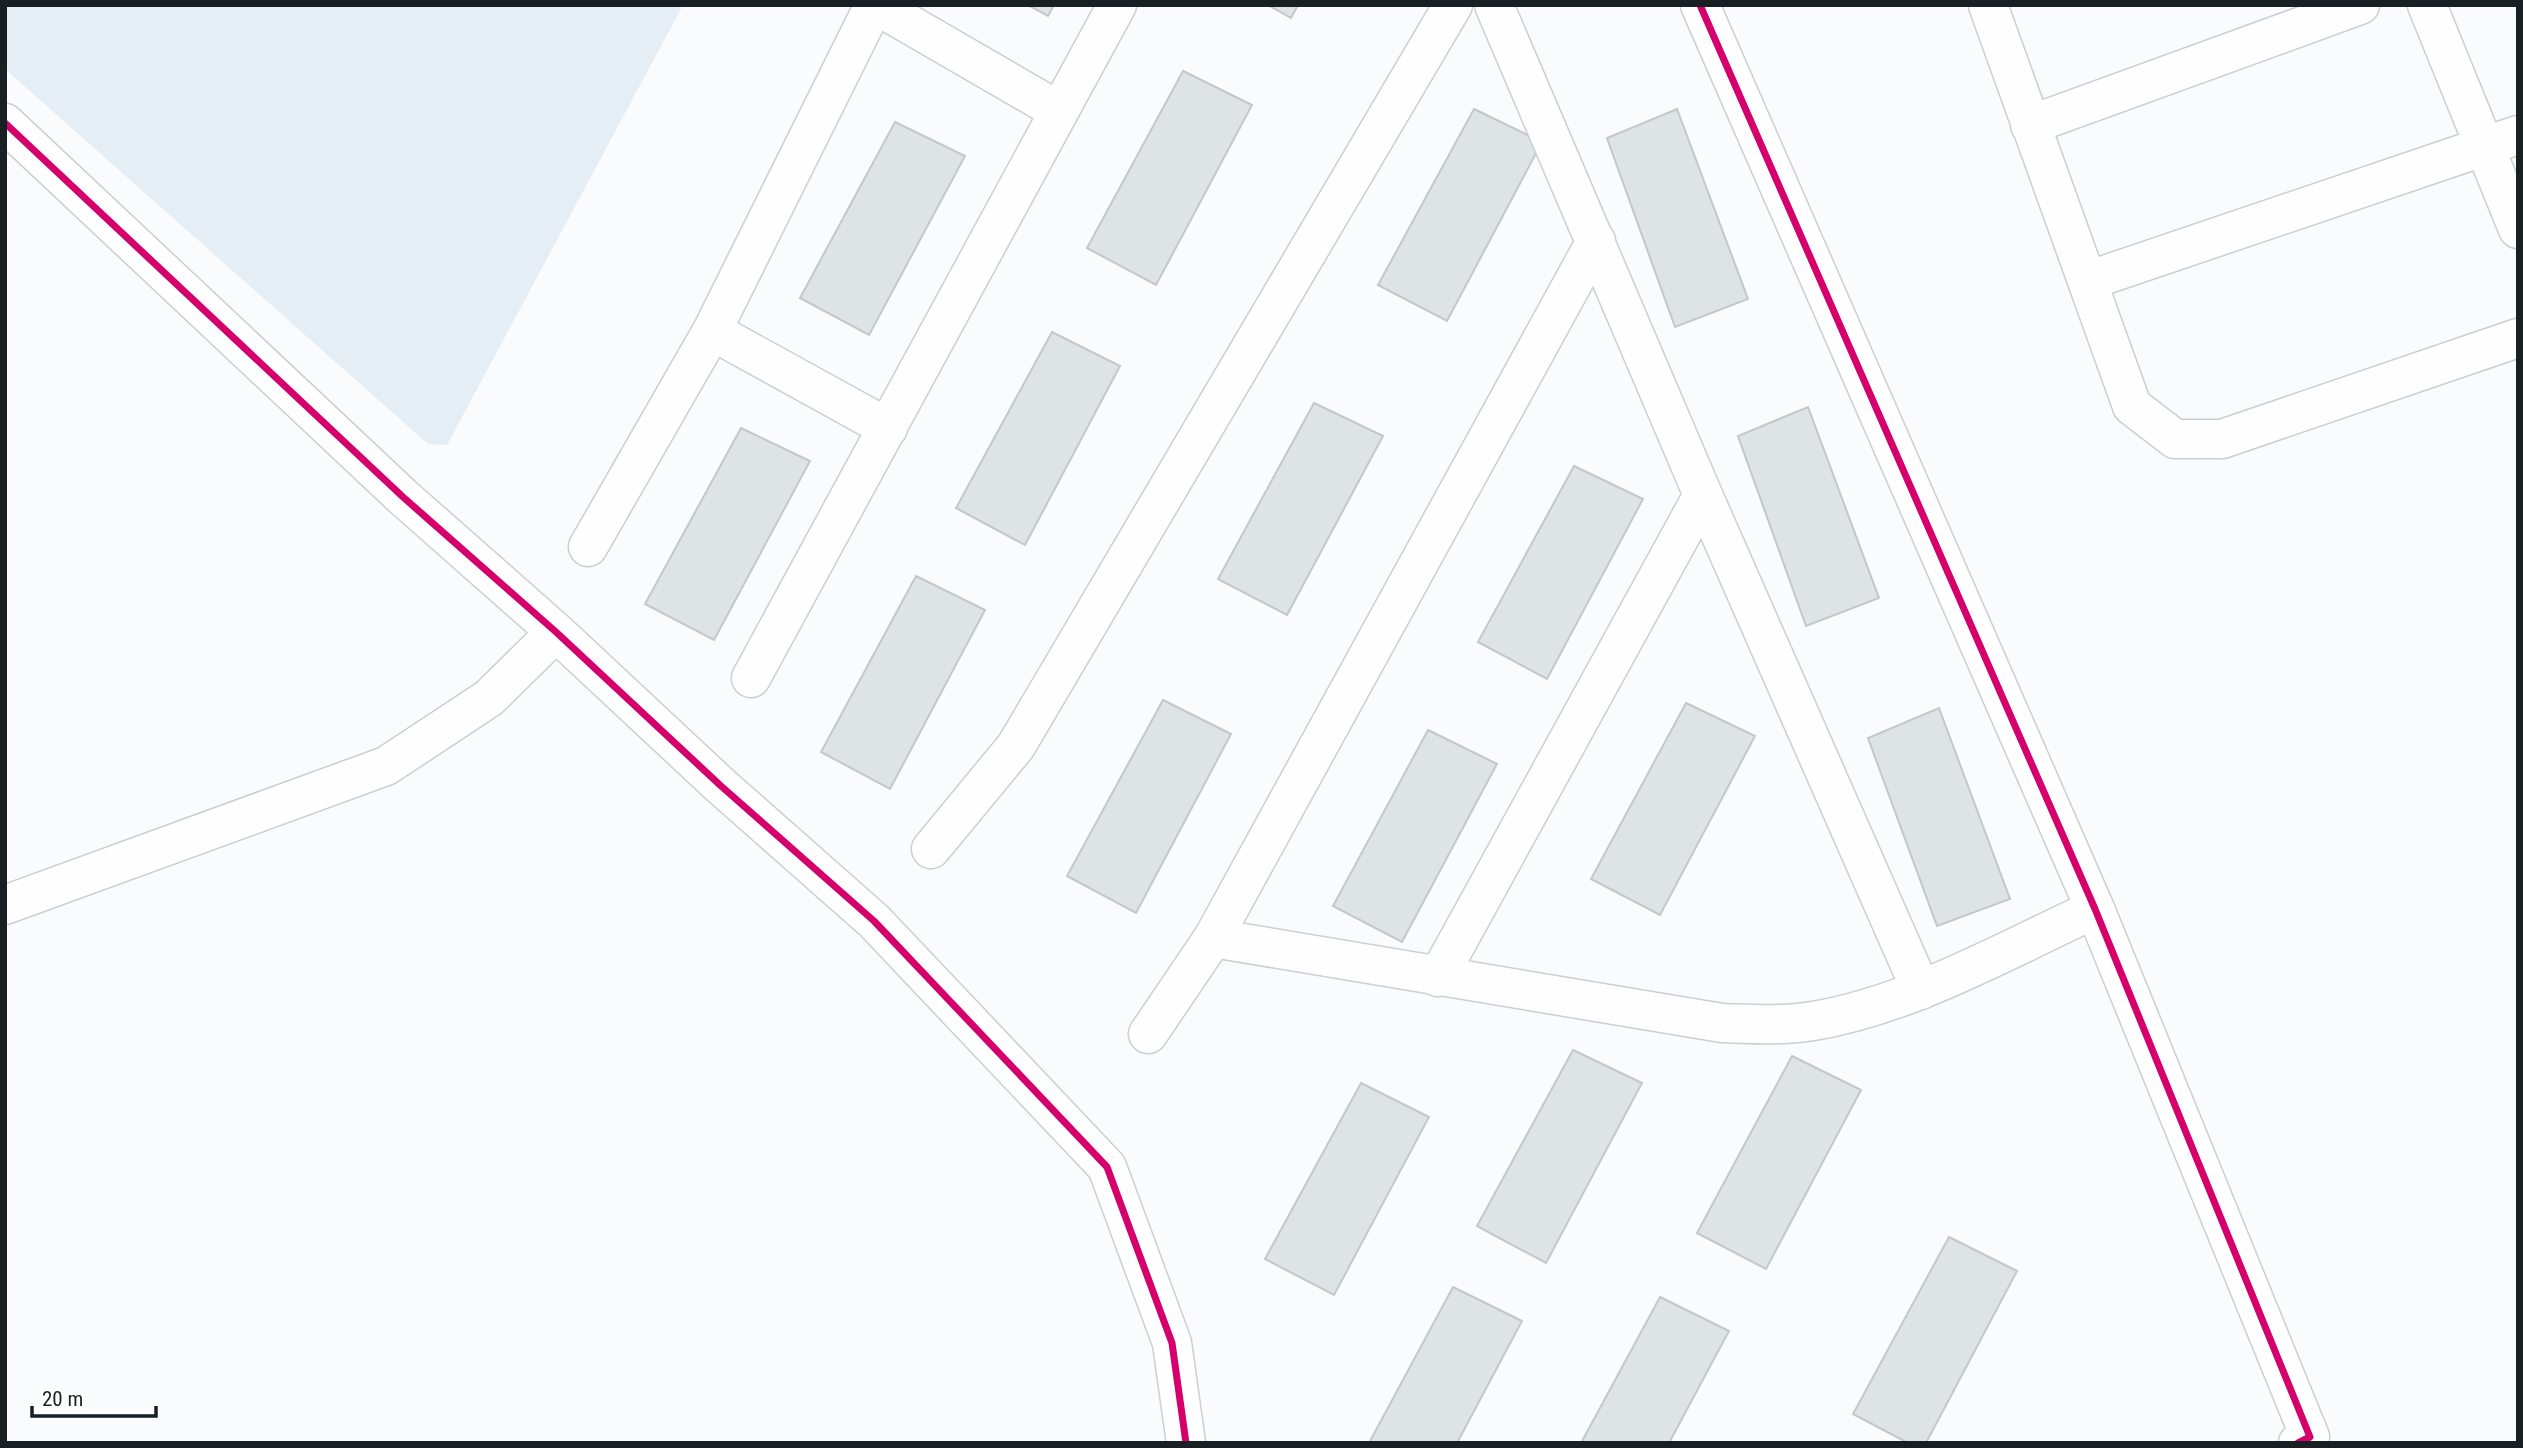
<svg xmlns="http://www.w3.org/2000/svg" width="2523" height="1448" font-family="'Roboto Condensed',sans-serif">
<style>
.built{fill:#e5eef4}
.building{fill:#dee3e6;stroke:#c3c7ca;stroke-width:2}
.lines{fill:none;stroke-linecap:round;stroke-linejoin:round}
.street-casing{stroke:#cbcfd2;stroke-width:41}
.street{stroke:#fefeff;stroke-width:38}
.cycleway-casing{stroke:#fff;stroke-width:11}
.cycleway{stroke:#d6006c;stroke-width:7}
</style>
<rect width="100%" height="100%" fill="#f9fbfd"/>
<path class="built" d="M5 5H683L447 445 428 444 5 69Z"/>
<path class="building" d="M1028 5H1054L1048 16Z
M1268 5H1298L1291 18Z
M1183 71 1252 105 1156 285 1087 248Z
M1474 109 1542 142 1447 321 1378 285Z
M1677 109 1748 299 1675 327 1607 138Z
M895 122 965 156 869 335 800 298Z
M1052 332 1120 366 1025 545 956 508Z
M1314 403 1383 436 1287 615 1218 579Z
M1808 407 1879 598 1806 626 1738 436Z
M741 428 810 461 714 640 645 604Z
M1574 466 1643 499 1547 679 1478 642Z
M916 576 985 610 890 789 821 752Z
M1163 700 1231 734 1136 913 1067 876Z
M1686 703 1755 736 1660 915 1591 879Z
M1939 708 2010 899 1937 926 1868 738Z
M1428 730 1497 764 1402 942 1333 906Z
M1573 1050 1642 1083 1546 1263 1477 1226Z
M1792 1056 1861 1090 1766 1269 1697 1233Z
M1361 1083 1429 1117 1334 1295 1265 1259Z
M1949 1237 2017 1271 1926 1443H1908L1853 1414Z
M1453 1287 1522 1321 1457 1443H1369Z
M1660 1297 1729 1331 1669 1443H1581Z"/>
<g class="lines">
<defs>
<path id="street" d="M876 5 1059 111
M1494 5 1703 495 1921 990
M1700 5 2095 909 2310 1437 2298 1443
M1988 5 2132 406 2175 439H2222L2518 338
M2427 5 2518 229
M5 123 403 497 556 632 721 786 874 921 1107 1167 1172 1343 1186 1443
M2030 125 2360 5
M2087 281 2518 135
M712 331 888 428
M588 547 712 331 874 5
M751 678 1117 5
M931 849 1016 746 1453 5
M5 905 386 766 489 698 556 632
M1213 938 1722 1023C1753 1024 1783 1026 1813 1021 1910 1005 2006 950 2095 909
M1438 977 1703 495
M1148 1034 1213 938 1596 241"/>
</defs>
<use href="#street" class="street-casing"/>
<use href="#street" class="street"/>
<defs>
<path id="cycleway" d="M1700 5 2095 909 2310 1437 2298 1443
M5 123 403 497 556 632 721 786 874 921 1107 1167 1172 1343 1186 1443"/>
</defs>
<use href="#cycleway" class="cycleway-casing"/>
<use href="#cycleway" class="cycleway"/>
</g>
<rect width="2523" height="1448" fill="none" stroke="#192023" stroke-width="14"/>
<path d="M32 1406v10h124v-10" fill="none" stroke="#192023" stroke-width="3.5"/>
<text x="42" y="1406" font-size="21" fill="#192023" stroke="#ffffff" stroke-width="5" paint-order="stroke">20 m</text>
</svg>
